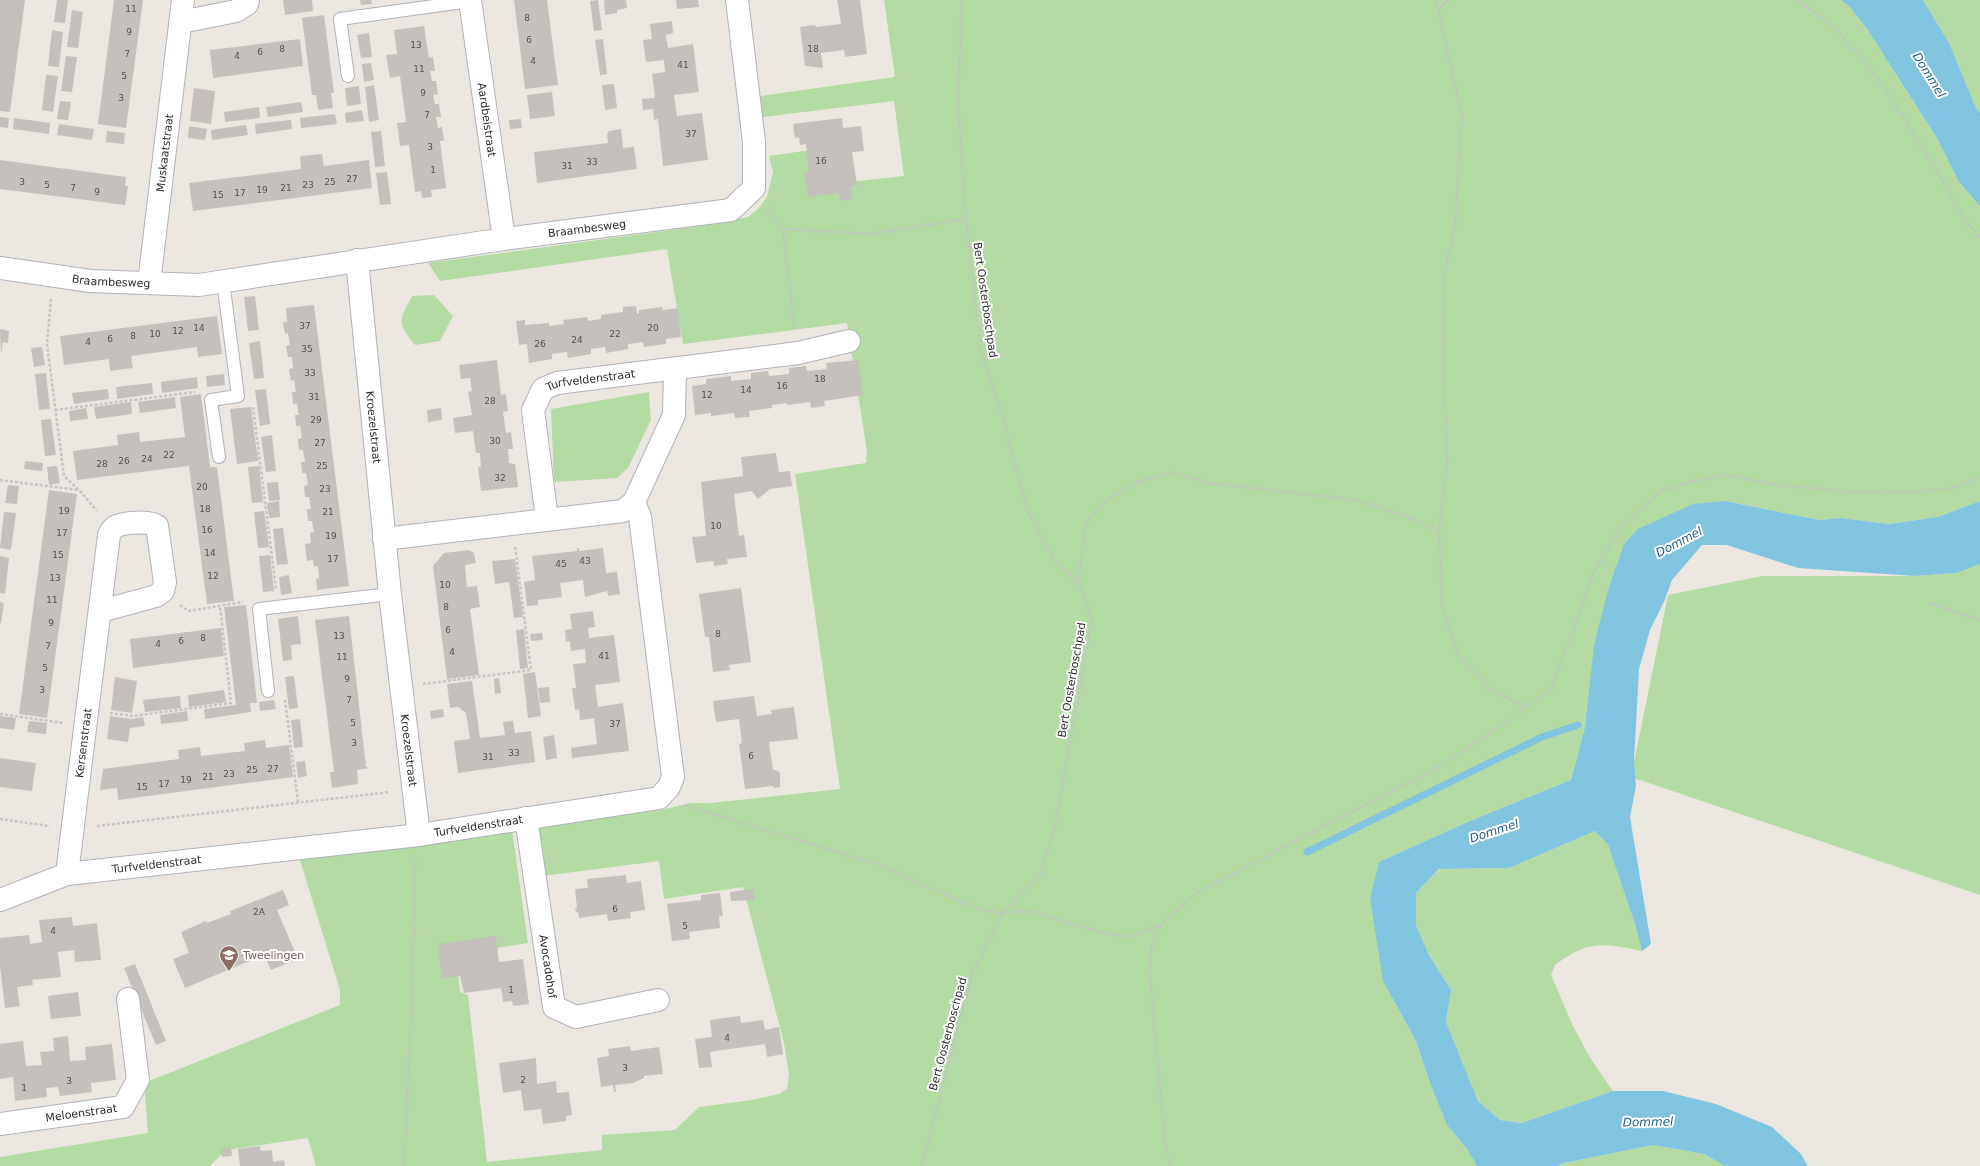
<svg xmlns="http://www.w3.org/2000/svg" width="1980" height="1166" font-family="'DejaVu Sans',sans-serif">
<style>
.green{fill:#b4dba3}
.water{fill:#80c4e0}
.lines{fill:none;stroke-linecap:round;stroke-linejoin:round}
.stream{stroke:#80c4e0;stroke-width:7}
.building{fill:#c4c0bc}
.lane-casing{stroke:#b0b1ba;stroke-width:14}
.street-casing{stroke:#b0b1ba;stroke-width:24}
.path{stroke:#c4c4c4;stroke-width:2.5;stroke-dasharray:3 2;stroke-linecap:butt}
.lane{stroke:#fff;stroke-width:12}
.street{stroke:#fff;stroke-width:22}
.labels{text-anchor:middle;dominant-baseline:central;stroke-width:4;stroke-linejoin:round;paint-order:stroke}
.number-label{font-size:9px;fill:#525150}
.street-label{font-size:11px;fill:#2c2c2c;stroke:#fff}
.education-label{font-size:11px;fill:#785e54;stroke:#fff;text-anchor:start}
.water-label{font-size:12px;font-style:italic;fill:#1f638c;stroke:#fff}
</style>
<rect width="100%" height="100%" fill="#ebe7e0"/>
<path class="green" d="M884 0H1841L1851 8 1867 29 1937 138 1959 182 1980 206V501L1938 517 1889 524 1841 518 1819 520 1725 501 1589 698 1585 727 1571 780 1470 821 1379 862 1383 981 1416 1041 1431 1086 1447 1125 1467 1149 1477 1166H316L308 1138 234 1149 224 1152 210 1166H0V1157L148 1133 144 1083 340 1005V990L300 860 512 830 528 943 456 955 460 992 468 995 487 1162 602 1150V1135L675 1130 699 1107 752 1100 779 1094 787 1089 789 1074 784 1043 743 887 664 899 659 861 543 876 539 826 661 810 690 803H711L840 789 795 474 866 463 867 452 847 323 683 344 667 249 440 281 428 263 694 227 748 217 760 207 767 196 773 173 769 156 817 149 848 182 904 176 894 101 763 117 760 96 895 77Z
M1923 0H1980V113L1976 108 1949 43Z
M434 295 453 316 440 341 415 345C396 320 399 322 412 296Z
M649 392 651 420 628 468 617 478 554 482 551 409Z
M1980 564V895L1631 777 1668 595 1762 576H1915L1956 573Z
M1595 831 1608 845 1635 924 1642 951C1604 943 1588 940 1555 965L1551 975 1573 1026 1591 1059 1613 1091 1522 1123 1500 1120 1478 1101 1446 1022 1451 990 1429 955 1416 925V893L1440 869 1509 868Z
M1653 1145 1704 1154 1725 1166H1557L1564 1163Z"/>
<path class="water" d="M1841 0H1923L1949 43 1976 108 1980 113V206L1959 182 1937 138 1867 29 1851 8Z
M1725 501 1819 520 1841 518 1889 524 1938 517 1980 501V564L1956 573 1915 576 1798 568 1727 545H1702L1672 580 1664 602 1650 630 1639 669 1634 760 1636 786 1630 817 1651 944 1642 951 1635 924 1608 845 1595 831 1509 868 1439 869 1416 893V925L1429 955 1451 990 1446 1022 1478 1101 1500 1120 1522 1123 1613 1091H1663L1716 1104 1772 1127 1801 1154 1808 1166H1725L1704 1154 1653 1145 1564 1163 1557 1166H1477L1467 1149 1447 1125 1431 1086 1416 1041 1383 981 1370 898 1379 862 1470 821 1571 780 1585 727 1594 645 1609 587 1624 544 1638 529 1693 504Z"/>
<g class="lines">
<path class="stream" d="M1307 852 1542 737 1578 725"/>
</g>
<path class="building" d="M0 0H25L10 112 0 111Z
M57 0H68L65 23 54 22Z
M114 0H143L126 128 98 124Z
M283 0H312L313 11 285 15Z
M360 0H371L372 4 361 5Z
M514 0H547L558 85 525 89Z
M598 0 602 30 594 31 590 1Z
M604 0H626L627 8 617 10V13L605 15Z
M676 0H698L699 7 677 9Z
M837 0H860L867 54 845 57 844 50 821 53 823 68 805 66 800 27 815 25 816 27 841 24Z
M72 10 83 12 78 48 67 47Z
M324 15 334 93H331L333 108 318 110 316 95H312L302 18Z
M672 21 673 33 666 35 668 48 693 44 699 92 674 95 677 116 702 113 708 160 663 166 658 119 654 120 653 109 643 110 642 99 655 98 652 74 665 72 664 60 646 62 643 40 652 39 650 24Z
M424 26 429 58 433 57 435 71H430L432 81H436L438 94 433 95 435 104H439L441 117H436L438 128 442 127 444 141H440L446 188 431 190 432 197 422 198 421 191 415 192 409 145 400 146 397 123 406 122 400 76 390 78 386 55 397 54 394 30Z
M52 30 63 32 59 67 48 66Z
M369 33 372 57 361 58 357 35Z
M300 39 303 66 213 78 210 50Z
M603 39 607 74 600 75 595 40Z
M66 56 77 57 72 92 61 91Z
M371 63 374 80 364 82 362 64Z
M46 75 58 76 53 112 42 110Z
M614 84 617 108 605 110 602 85Z
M374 85 379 120 369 122 365 87Z
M359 86 361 104 347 106 345 88Z
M194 88 215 91 211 124 190 121Z
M552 92 555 116 530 119 527 95Z
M60 101 71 102 68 120 57 119Z
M301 102 303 112 268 117 266 107Z
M259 107 260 118 225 122 224 112Z
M362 110 364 121 346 123 345 113Z
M335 114 337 124 301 128 300 118Z
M0 117 9 118 8 128 0 127Z
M14 118 50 123 49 134 13 129Z
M842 118 843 128 861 126 864 151 852 152 857 185 851 186 852 199 840 201 839 193 808 197 804 172 809 171 806 144 800 145 799 137 795 138 793 124Z
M521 119 522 128 510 129 509 120Z
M291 120 292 129 256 134 255 124Z
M59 124 94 129 92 140 57 135Z
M246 125 248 135 212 140 211 130Z
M189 126 207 129 205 140 188 138Z
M621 129 623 148 634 147 637 169 537 183 534 152 608 143 607 134 609 131Z
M107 131 125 133 124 144 106 142Z
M381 131 385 166 375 167 371 132Z
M322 154 324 166 369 160 372 188 193 211 189 183 301 169 300 156Z
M0 160 126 177 125 186H128L125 205 0 189Z
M387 172 391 204 380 205 376 173Z
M255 296 259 330 248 331 244 297Z
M314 305 349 586 317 590 316 579 319 578 318 566 314 567 313 560 307 561 305 544 311 543 310 533 314 532 312 521H308L307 509H311L309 497H305L304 486 308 485 306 473H302L301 462H305L303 450H299L298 439 302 438 300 426H296L295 415H299L297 404H293L292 392H296L294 380 291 381 289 369 293 368 292 357H288L286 346 290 345 288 333 285 334 283 322H287L286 308Z
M636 306 637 314 639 313V310L662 307 663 310 678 308 681 337 666 339V344L644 347 643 342 628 344V349L623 350 606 353 605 347 591 349V354L585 355 568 358 567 352 552 354V359L529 363 527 344 519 345 516 321 525 320V325L549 323V326L564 324 563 320 587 317 588 321 601 319V315L623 312V307Z
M217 316 222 354 198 357 197 347 131 356 133 368 110 371 109 359 64 365 60 336Z
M0 329 9 331 8 343 3 342 1 354Z
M260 341 264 378 254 379 249 343Z
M42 347 45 365 34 367 31 348Z
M497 360 501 395 506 394 508 411 503 412 506 433 511 432 513 449H508L509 463 515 464 518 487 481 491 478 467H481L480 453H476L473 431 455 433 453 418 472 415 468 392 472 391 470 378 461 379 459 365Z
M858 360 863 395 824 401 825 406 811 408 810 402 787 405 786 403 772 405V408L749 411 750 417 735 418 734 413 711 416V413L695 415 692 386 706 384V379L731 376V381L751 379V373L768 371 769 376 789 374V368L806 366 807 371 827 369 826 363Z
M46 373 50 409 39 410 35 374Z
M224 374 225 385 207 387 206 376Z
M197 377 198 388 162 393 161 382Z
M152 383 153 394 117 399 116 387Z
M108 389 109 399 74 404 72 393Z
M266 389 270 424 260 426 255 390Z
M201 394 210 467H217L234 601 207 604 189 466 77 480 73 451 118 445 117 435 139 432 140 442 185 437 180 397Z
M175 397 176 408 140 413 138 402Z
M131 402 132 414 96 419 94 407Z
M251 407 258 461 237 464 230 409Z
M86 408 88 419 70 421 69 411Z
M441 408 442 420 428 422 427 410Z
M51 419 56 455 45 456 41 420Z
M272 435 276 471 266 472 261 437Z
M776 453 779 472 790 471 792 486 770 489 758 499 752 491 734 494 739 536 744 535 747 557 727 559 728 564 714 566 713 561 696 563 692 537 706 536 701 482 743 476 741 457Z
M25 461 43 463 42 471 24 469Z
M57 466 60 483 49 485 47 467Z
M259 466 263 502 252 503 248 467Z
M278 482 280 500 269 501 267 483Z
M8 485 19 486 17 504 5 503Z
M49 490 77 494 47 718 19 714Z
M279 501 280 517 269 518 267 503Z
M264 511 269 547 258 548 254 512Z
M4 512 16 513 11 550 0 548Z
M283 528 288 564 277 565 273 529Z
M577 548H579V551L603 548 606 573 617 572 620 594 608 596 607 591 585 597 583 580 560 583 562 597 538 600V605L527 606 524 582 535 580 532 556 577 551Z
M469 550 474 553 476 563 465 565 467 587 477 586 480 607 470 609 479 675 447 679 433 566 444 553Z
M270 555 274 591 263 592 259 556Z
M0 556 9 558 5 594 0 593Z
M515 559 523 617 514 618 509 582 495 584 492 561Z
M289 575 292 593 281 595 279 577Z
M741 588 751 662 729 665 730 670 713 672 709 637H705L699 594Z
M0 602 4 603 1 623H0Z
M246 605 257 703H250L251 712 205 719 204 709 236 705 224 607Z
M593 611 595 627 588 628 589 638 614 635 620 682 595 685 598 707 623 703 629 751 572 758 571 748 597 744 594 718 580 720 579 709 575 710 572 688H576L573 664 586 663 585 649 571 651 570 641 566 642 565 630 572 629 570 614Z
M298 616 301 644 291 645 292 660 283 661 278 619Z
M349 616 366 767 370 768 357 770 358 784 332 788 330 772H334L315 620Z
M221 628 224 656 133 668 130 639Z
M524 629 528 668 520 669 516 630Z
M542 633 543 640 531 641 530 634Z
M535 672 541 716 528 718 523 674Z
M294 676 298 708 289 709 285 677Z
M115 677 137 681 132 713 111 710Z
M499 678 501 693 495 694 494 679Z
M472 681 480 738 505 735 503 722 513 721 515 733 531 731 535 762 458 773 454 741 470 739 466 713 458 707 450 708 447 684Z
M549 687 550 702 540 703 538 688Z
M224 690 226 702 189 707 188 695Z
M180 696 181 708 145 712 143 700Z
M754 696 757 716 772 714 771 710 794 707 798 739 769 742 773 770H776L780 773V787L773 788V786L745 789 739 744 742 743 739 719 716 722 713 701Z
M274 700 276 709 260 711 259 702Z
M443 709 444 717 431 719 430 711Z
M187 711 188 721 161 724 160 715Z
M0 716 16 718 14 730 0 728Z
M110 716 132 719 143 717 145 726 130 728 128 742 107 739Z
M300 719 303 747 294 748 291 720Z
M29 721 47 723 46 734 27 732Z
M554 735 557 758 546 760 543 737Z
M265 740 266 748 289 745 293 777 118 800 117 788 100 790 103 769 179 759 178 750 200 747 201 756 245 751 244 743Z
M0 758 36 763 32 791 0 787Z
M305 761 307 776 298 778 296 762Z
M626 875 627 883 641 881 645 910 630 912 631 918 608 921 607 914 579 918 578 912H576L575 908H577L575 889 588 888 587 879Z
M753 889 755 900 731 901 730 892Z
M283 890 289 905 277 910 298 959 271 970 264 955 185 988 173 959 189 953 181 932 206 921 207 923 231 914 230 911Z
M720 893 723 916H719L720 928 689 932 690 939 672 941 667 904 701 900V895Z
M72 917 73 926 97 923 101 960 75 962 74 950 58 952 61 977 32 980 33 985 17 987 20 1006 5 1008 0 966V938L29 935 30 944 42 942 39 920Z
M496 936 499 962 523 959 529 1004 513 1006 512 1001 503 1002 501 988 464 993 460 976 442 978 438 944Z
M135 964 166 1041 156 1045 124 968Z
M78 992 81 1016 51 1019 48 996Z
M740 1016 741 1023 763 1020 765 1030 779 1027 783 1054 767 1057 765 1044 715 1051 710 1052 712 1067 699 1068 695 1039 712 1037 710 1020Z
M68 1036 70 1061 86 1060 85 1047 112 1044 116 1080 91 1083 92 1092 60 1096 58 1087 46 1088 47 1097 15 1101 13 1077 0 1079V1044L23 1041 26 1066 42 1065 40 1052 54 1051 53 1038Z
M630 1046 631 1051 659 1047 663 1074 644 1076V1078L633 1083 615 1085 616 1092H614L613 1085 601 1087 597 1058 609 1056 608 1049Z
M536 1058 537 1084 556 1081 557 1093 569 1092 572 1115 566 1116V1121L543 1124 541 1109 524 1111 521 1090 503 1093 499 1063Z
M260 1146 261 1151 272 1150 273 1162 284 1160 285 1166H240L238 1149Z
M231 1148 232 1156 222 1157 221 1149Z"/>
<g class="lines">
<defs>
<path id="lane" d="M348 76 340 19 470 1
M219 457 211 400 238 396 223 281
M268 691 259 609 390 594"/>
<g id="street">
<path id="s1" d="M470 0 504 239"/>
<path d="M181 22 236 11 247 4 248 0"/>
<path id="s2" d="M357 260 390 594 419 835"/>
<path id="s3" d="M0 268 90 281 199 285 504 239 731 210 754 188V142L737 0"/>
<path id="s4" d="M149 283 183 0"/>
<path id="s5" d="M547 519 533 410 543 389 557 383 798 353 849 341"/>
<path d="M384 539 623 511 634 502 674 415 675 369"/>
<path id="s6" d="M526 818 554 1007 576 1017 658 1000"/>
<path id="s7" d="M67 874 109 535C111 531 112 528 117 526 126 522 149 521 157 526L165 582 163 591 156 596 101 611"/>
<path id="s8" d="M0 900 67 874 419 835 659 798 669 787 673 777 640 517 634 502"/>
<path id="s9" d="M0 1124 123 1107 138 1080 128 999"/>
</g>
</defs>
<use href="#lane" class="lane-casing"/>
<use href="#street" class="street-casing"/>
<path class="path" d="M1436 0 1462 116 1455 227 1445 271 1443 354 1447 463 1439 531 1442 603 1457 653 1490 689 1526 707
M1796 0C1804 6 1814 11 1821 17 1883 68 1924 153 1966 221L1980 237
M1439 9 1448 0
M767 207 783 229 795 331
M783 229 870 234 966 219
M51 299 47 344 64 476 79 490 97 511
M253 407 276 589
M55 410 195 392
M0 480 79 490
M1079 583 1085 525 1104 502 1135 483 1173 472 1207 483 1357 500 1402 515 1439 531
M1929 603 1980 620
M180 605 188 611 243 602
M423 684 531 670 515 546
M285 700 298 802
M110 713 133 716 231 703 220 606
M0 714 63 723
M684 805 880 865 977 909 1003 913 1030 911 1102 933 1127 937 1160 926 1196 893 1444 764 1502 725 1552 688 1593 574 1623 525 1661 491 1690 482 1725 475 1779 485 1850 492H1916L1955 488 1980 476
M0 819 50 826
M97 826 390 792
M1160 926 1152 946 1149 968 1166 1151 1171 1166
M404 1166 412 1000 415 859
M922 1166 972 974 1003 913 1041 873 1054 830 1092 620 1084 593 1079 583 1055 561 1027 510 1007 433 981 350 966 219 958 102 962 0"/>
<use href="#lane" class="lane"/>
<use href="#street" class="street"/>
</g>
<defs>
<symbol id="school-pin" viewBox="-11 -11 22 30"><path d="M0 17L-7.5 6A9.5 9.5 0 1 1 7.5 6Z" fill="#8d6e63" stroke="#fff"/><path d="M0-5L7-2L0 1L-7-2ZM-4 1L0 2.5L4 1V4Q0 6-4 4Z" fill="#fff"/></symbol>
</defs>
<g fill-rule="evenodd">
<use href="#school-pin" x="218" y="944" width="22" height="30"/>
</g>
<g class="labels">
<g class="number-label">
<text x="131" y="9">11</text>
<text x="527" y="18">8</text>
<text x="129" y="32">9</text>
<text x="529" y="40">6</text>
<text x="416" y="45">13</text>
<text x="282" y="49">8</text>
<text x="813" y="49">18</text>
<text x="260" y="52">6</text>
<text x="127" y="54">7</text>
<text x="237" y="56">4</text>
<text x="533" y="61">4</text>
<text x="683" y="65">41</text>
<text x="419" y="69">11</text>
<text x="124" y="76">5</text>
<text x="423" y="93">9</text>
<text x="121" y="98">3</text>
<text x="427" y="115">7</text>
<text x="691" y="134">37</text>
<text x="430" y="147">3</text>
<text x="821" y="161">16</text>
<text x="592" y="162">33</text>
<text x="567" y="166">31</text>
<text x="433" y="170">1</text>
<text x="352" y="179">27</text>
<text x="22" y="182">3</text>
<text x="330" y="182">25</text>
<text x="47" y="185">5</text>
<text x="308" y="185">23</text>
<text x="73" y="188">7</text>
<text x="286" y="188">21</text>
<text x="262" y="190">19</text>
<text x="97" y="192">9</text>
<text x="240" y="193">17</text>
<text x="218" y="195">15</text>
<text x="305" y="326">37</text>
<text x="199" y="328">14</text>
<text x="653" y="328">20</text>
<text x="178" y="331">12</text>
<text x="155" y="334">10</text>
<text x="615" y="334">22</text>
<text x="133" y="336">8</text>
<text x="110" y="339">6</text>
<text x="577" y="340">24</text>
<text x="88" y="342">4</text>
<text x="540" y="344">26</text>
<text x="307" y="349">35</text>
<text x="310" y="373">33</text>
<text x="820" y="379">18</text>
<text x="782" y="386">16</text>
<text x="746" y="390">14</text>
<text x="707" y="395">12</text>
<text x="314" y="397">31</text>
<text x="490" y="401">28</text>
<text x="316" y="420">29</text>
<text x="495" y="441">30</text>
<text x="320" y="443">27</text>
<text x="169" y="455">22</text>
<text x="147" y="459">24</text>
<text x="124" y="461">26</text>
<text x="102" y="464">28</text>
<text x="322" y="466">25</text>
<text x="500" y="478">32</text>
<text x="202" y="487">20</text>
<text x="325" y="489">23</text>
<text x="205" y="509">18</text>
<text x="64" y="511">19</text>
<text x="328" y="512">21</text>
<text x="716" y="526">10</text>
<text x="207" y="530">16</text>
<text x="62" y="533">17</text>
<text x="331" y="536">19</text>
<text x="210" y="553">14</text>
<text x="58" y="555">15</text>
<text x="333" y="559">17</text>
<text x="585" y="561">43</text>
<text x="561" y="564">45</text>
<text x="213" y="576">12</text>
<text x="55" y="578">13</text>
<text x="445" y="585">10</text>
<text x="52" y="600">11</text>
<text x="446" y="607">8</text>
<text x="51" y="623">9</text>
<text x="448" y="630">6</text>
<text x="718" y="634">8</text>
<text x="339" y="636">13</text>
<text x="203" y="638">8</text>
<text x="181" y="641">6</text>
<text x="158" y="644">4</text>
<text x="48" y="646">7</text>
<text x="452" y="652">4</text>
<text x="604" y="656">41</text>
<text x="342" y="657">11</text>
<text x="45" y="668">5</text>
<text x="347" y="679">9</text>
<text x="42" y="690">3</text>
<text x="349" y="700">7</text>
<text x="353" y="723">5</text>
<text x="615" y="724">37</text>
<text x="354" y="743">3</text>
<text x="514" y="753">33</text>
<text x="751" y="756">6</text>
<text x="488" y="757">31</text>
<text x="273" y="769">27</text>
<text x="252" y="770">25</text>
<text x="229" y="774">23</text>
<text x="208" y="777">21</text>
<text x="186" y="780">19</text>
<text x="164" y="784">17</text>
<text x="142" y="787">15</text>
<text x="615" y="909">6</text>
<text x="259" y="912">2A</text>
<text x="685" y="926">5</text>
<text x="53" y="931">4</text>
<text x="511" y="990">1</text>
<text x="727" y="1038">4</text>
<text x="625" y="1068">3</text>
<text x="523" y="1080">2</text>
<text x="69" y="1081">3</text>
<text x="24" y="1088">1</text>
</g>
<g class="street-label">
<text stroke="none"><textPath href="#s1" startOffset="121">Aardbeistraat</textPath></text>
<text stroke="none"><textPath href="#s4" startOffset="131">Muskaatstraat</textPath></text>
<text stroke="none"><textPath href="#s3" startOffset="592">Braambesweg</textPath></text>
<text stroke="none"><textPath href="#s3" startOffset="112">Braambesweg</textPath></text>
<text transform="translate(985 300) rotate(82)">Bert Oosterboschpad</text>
<text stroke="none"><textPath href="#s5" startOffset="182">Turfveldenstraat</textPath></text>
<text stroke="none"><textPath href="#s2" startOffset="168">Kroezelstraat</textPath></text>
<text transform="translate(1072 680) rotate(-80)">Bert Oosterboschpad</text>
<text stroke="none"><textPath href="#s7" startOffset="132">Kersenstraat</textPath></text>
<text stroke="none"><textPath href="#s2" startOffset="493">Kroezelstraat</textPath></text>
<text stroke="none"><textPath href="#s8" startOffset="486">Turfveldenstraat</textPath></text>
<text stroke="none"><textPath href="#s8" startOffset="162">Turfveldenstraat</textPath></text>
<text stroke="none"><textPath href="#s6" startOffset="150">Avocadohof</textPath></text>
<text transform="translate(948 1034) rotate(-75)">Bert Oosterboschpad</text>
<text stroke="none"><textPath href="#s9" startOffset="82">Meloenstraat</textPath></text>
</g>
<g class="education-label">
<text x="243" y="955">Tweelingen</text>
</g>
<g class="water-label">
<text transform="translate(1929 75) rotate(58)">Dommel</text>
<text transform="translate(1679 542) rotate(-28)">Dommel</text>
<text transform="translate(1494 831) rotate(-18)">Dommel</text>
<text transform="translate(1648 1122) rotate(-1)">Dommel</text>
</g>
</g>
</svg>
